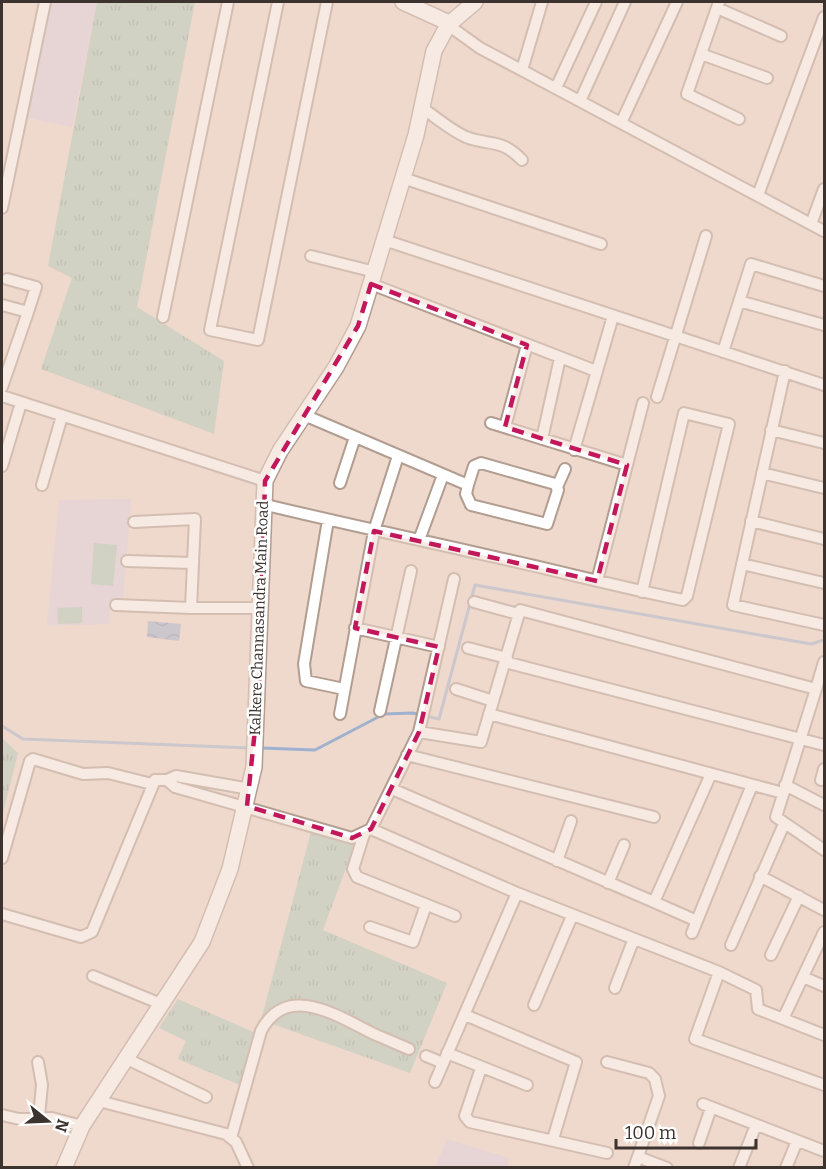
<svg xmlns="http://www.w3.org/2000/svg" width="826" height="1169" font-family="Bitter,serif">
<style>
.education{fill:#ddcee1}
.grass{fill:url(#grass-tufts)}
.pitch{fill:#aec8bb}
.water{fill:url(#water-waves)}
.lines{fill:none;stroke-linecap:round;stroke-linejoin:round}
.stream{stroke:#9fb1ce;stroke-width:3}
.street-casing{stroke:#b29d91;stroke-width:14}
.secondary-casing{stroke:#b29d91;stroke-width:18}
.street{stroke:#fff;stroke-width:10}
.secondary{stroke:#fff;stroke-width:15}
.marked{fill:none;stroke:#c2185b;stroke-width:4.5;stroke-dasharray:12 8;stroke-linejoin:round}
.labels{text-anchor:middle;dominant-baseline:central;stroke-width:5;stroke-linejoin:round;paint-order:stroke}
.street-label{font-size:15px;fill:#3c332e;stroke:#fff}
</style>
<defs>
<pattern id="grass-tufts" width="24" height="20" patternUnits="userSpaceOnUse" patternTransform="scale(1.5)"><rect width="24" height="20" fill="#aec8bb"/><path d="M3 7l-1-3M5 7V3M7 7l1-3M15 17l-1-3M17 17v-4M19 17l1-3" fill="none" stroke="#8fa398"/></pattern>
<pattern id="water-waves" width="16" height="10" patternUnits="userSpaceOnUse" patternTransform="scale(1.5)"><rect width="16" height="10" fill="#9fb1ce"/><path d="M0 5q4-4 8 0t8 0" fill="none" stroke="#8391a8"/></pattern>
</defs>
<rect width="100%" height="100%" fill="#efd9cc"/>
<path class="education" d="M46 2H97L72 127 24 117Z
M131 499 123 602 110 601 109 624 47 626 59 500Z
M447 1139 509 1158 507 1167 436 1166Z"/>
<path class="grass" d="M97 2H195L137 307 224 361 214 434 41 369 72 278 48 266Z
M2 738 18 753 2 817Z
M311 832 355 844 323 930 447 983 410 1073 261 1020Z
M178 999 258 1034 242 1086 178 1059 186 1041 159 1028Z"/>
<path class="pitch" d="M94 543 117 545 113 586 91 584Z
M82 607V623L58 624 57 608Z"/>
<path class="water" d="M148 621 181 624 179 641 147 637Z"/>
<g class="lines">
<path class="stream" d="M2 726 23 739 251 748
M261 748 315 750 384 714 413 713 439 719 475 585 811 644 824 640"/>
<defs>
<path id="street" d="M278 2 210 330 258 340 327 2
M719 2 687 94 739 119
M717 8 781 36
M448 25 480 48 824 231
M701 54 767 78
M522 70 542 2
M556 88 596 2
M580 101 625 2
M422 108C436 117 450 130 466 137 489 146 501 138 522 160
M621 123 677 2
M403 178 601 244
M758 195 824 17
M2 208 45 2
M811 224 824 189
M384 240 824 385
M311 256 375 272
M371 284 596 371
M739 301 824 325
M2 305 28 312 36 287 7 279
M163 317 228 2
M723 352 751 264 824 286
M785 371 733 605 824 625
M2 387 28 312
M2 396 265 481
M657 397 706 236
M304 415 468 485 466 494 471 505 547 524 558 490 555 484 481 463 474 466 468 485
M491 423 627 465
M505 427 527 345
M771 430 824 443
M542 439 560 358
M574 450 613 316
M2 466 21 403
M762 473 824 488
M340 483 355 437
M42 485 62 416
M557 487 565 469
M262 504C340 523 417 539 495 557 558 571 620 587 683 600L687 596 729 424 684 413 642 592
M328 520 304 664 306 681 344 689
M751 521 824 539
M134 522 195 519 191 608H258
M419 540 443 475
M127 561 192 563
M742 564 824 583
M597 581 643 403
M474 602 518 614
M116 605 191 608
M355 628 439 647
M468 648 507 658
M505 662 824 745
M456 689 493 701
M816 689 824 662
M380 711 411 571
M340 714 374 531 398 456
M489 714 783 793
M419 732 454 579
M407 755 654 817
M167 780 175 787 352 838 371 829 419 732 481 742 520 610 816 689 776 817 824 850
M821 780 824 769
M785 785 824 805
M392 789 654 902 711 774
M371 829 517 893 719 972 756 990 758 1009 824 1035
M364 834 353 869 357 877 455 916
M2 858 30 761 33 759 83 774 108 773 152 784
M557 861 571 821
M760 876 824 910
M608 883 624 845
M654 902 697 921
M2 914 81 937 92 932 155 780H167L176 776 250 789
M370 927 413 942 426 905
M692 933 752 785
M731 945 784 824
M771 955 799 896
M719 972 695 1039 824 1085
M93 976 161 1004
M803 977 824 986
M615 988 633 941
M534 1005 572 916
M465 1015 576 1062 553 1139
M783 1019 824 932
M447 1053 527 1085
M426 1056 443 1063
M125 1058 206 1097
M38 1062 42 1085 39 1116
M607 1062 649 1073 655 1079 659 1096 634 1168
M481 1068 465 1116 470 1122 607 1153
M435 1082 517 893
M99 1101 226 1134 236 1142 248 1168
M703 1104 824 1151
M2 1115 19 1119 52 1118 82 1126
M231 1138 261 1031C287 981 339 1017 374 1034 386 1039 397 1044 409 1049
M699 1143 711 1108
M638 1157 667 1168
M739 1168 756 1125
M786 1168 797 1141"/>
<path id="secondary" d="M403 2 449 23
M64 1168 82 1126 202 942 230 869 254 767 265 481 280 451 336 367 358 326 416 135 434 51 448 25 475 2"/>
</defs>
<use href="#street" class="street-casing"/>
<use href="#secondary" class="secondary-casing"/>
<use href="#street" class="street"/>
<use href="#secondary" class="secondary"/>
</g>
<path d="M0 0H826V1169H0ZM371 284 527 345 505 427 627 465 597 581 374 531 355 628 439 647 419 732 371 829 352 838 247 806 259 691 265 481 358 326Z" fill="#efd9cc" fill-opacity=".55" fill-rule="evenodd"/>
<path class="marked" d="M371 284 527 345 505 427 627 465 597 581 374 531 355 628 439 647 419 732 371 829 352 838 247 806 259 691 265 481 358 326Z"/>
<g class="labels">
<g class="street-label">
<text transform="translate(259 618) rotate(-88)">Kalkere Channasandra Main Road</text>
</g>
</g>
<rect width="826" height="1169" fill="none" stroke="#3c332e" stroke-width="6"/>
<g transform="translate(48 1121) rotate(108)" stroke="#ffffff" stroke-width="4.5" paint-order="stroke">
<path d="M0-4.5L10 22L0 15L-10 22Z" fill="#3c332e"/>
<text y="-9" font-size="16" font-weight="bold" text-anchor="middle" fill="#3c332e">N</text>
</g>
<path d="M616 1139v9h140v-9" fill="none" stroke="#3c332e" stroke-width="3"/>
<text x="625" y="1139" font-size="18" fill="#3c332e" stroke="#ffffff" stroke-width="4.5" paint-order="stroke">100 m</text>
</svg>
